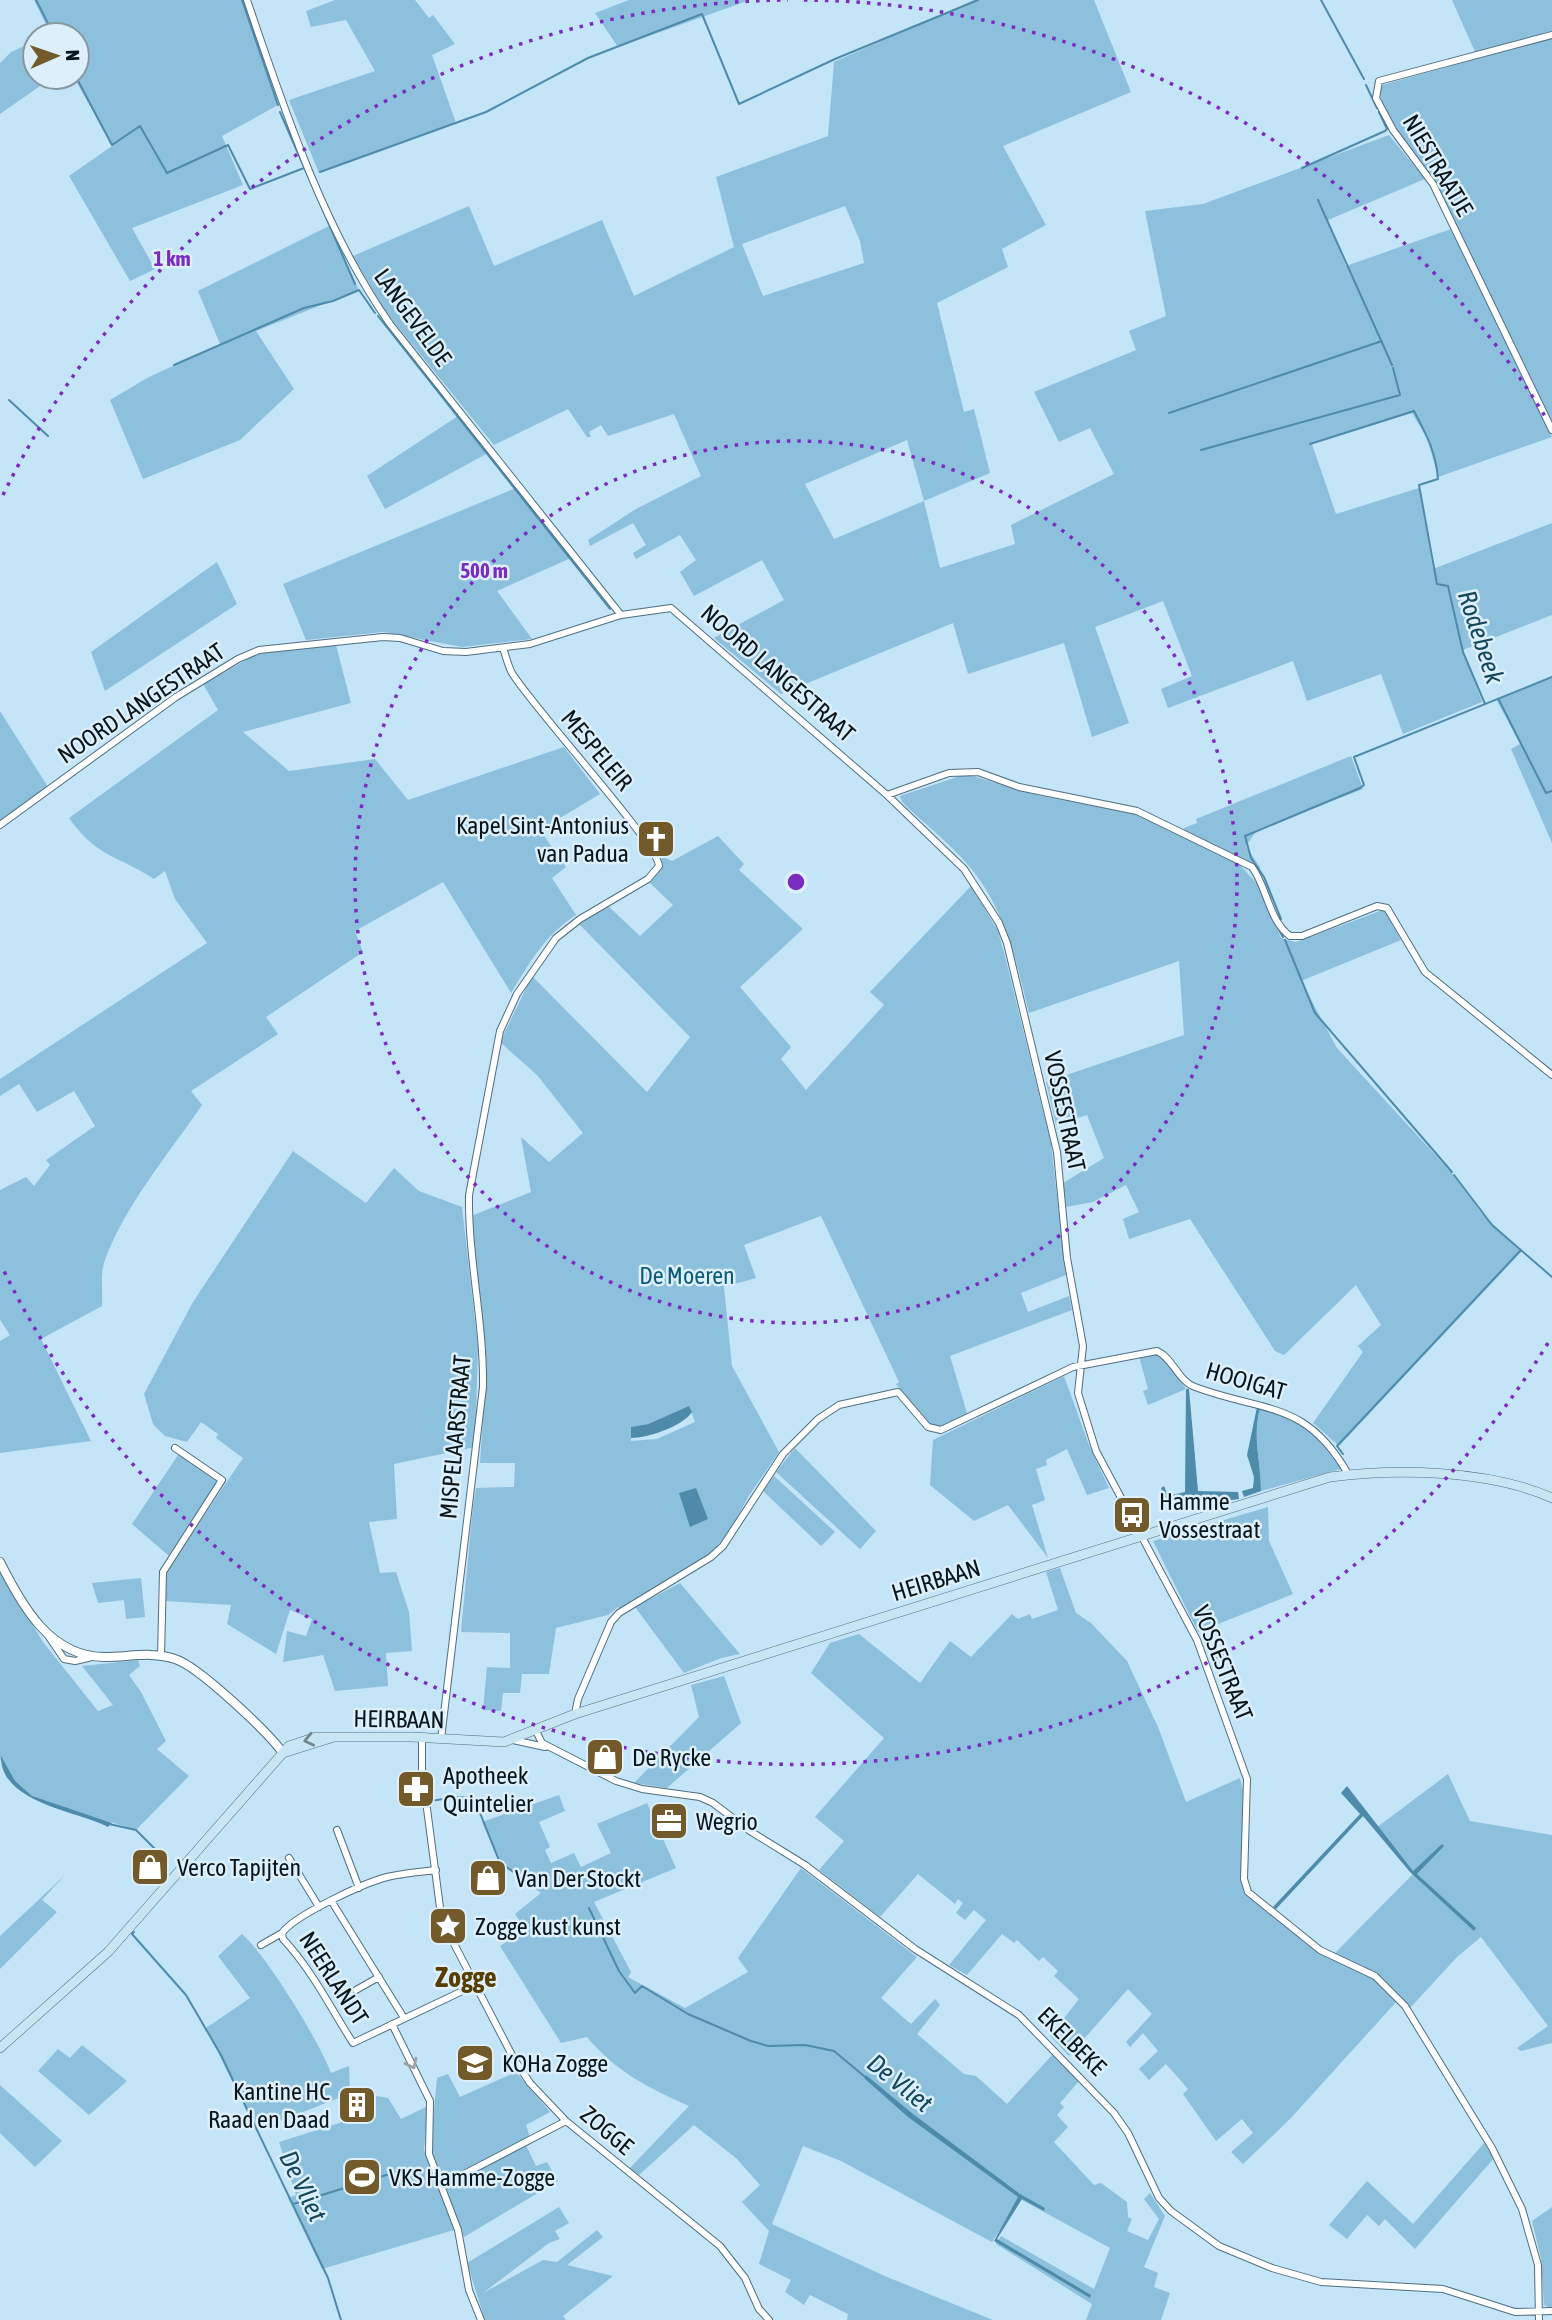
<svg xmlns="http://www.w3.org/2000/svg" width="1552" height="2320" font-family="'Asap Condensed',sans-serif">
<style>
.green{fill:#8cc0dd;fill-rule:evenodd}
.water{fill:#4e8baa}
.lines{fill:none;stroke-linecap:round;stroke-linejoin:round}
.stream{stroke:#4e8baa;stroke-width:2}
.minor-casing{stroke:#506e7e;stroke-width:8}
.tertiary-casing{stroke:#506e7e;stroke-width:10}
.secondary-casing{stroke:#506e7e;stroke-width:10}
.minor{stroke:#fff;stroke-width:6}
.tertiary{stroke:#fff;stroke-width:8}
.secondary{stroke:#c7e5f3;stroke-width:9}
.oneway{stroke:#728792}
.oneway2{stroke:#9da1a4}
.ring{fill:none;stroke:#7b2cbf;stroke-width:3.5;stroke-dasharray:3.5 7}
.labels{text-anchor:middle;dominant-baseline:central;stroke-width:5;stroke-linejoin:round;paint-order:stroke}
.street-label{font-size:24px;fill:#09151b;stroke:#dceffa}
.poi-label{font-size:24px;fill:#09151b;stroke:#dceffa;text-anchor:start}
.park-label{font-size:24px;fill:#095b7b;stroke:#dceffa}
.water-label{font-size:26px;font-style:italic;fill:#15475e;stroke:#dceffa}
.quarter-label{font-size:28px;font-weight:bold;fill:#573d00;stroke:#dceffa}
.centre{fill:#7b2cbf;stroke:#dceffa;stroke-width:3.5}
.ring-label{font-size:21px;text-anchor:middle;font-weight:bold;fill:#7b2cbf;stroke:#dceffa;stroke-width:5;stroke-linejoin:round;paint-order:stroke}
</style>
<rect width="100%" height="100%" fill="#c4e4f7"/>
<path class="green" d="M34 0H242L278 105 222 136 243 185 132 228 155 269 130 281 69 176 112 146 74 77H77V35H47L50 33Z
M335 0H415L429 18 433 15 455 44 432 55 456 123 319 173 289 100 375 71 346 20 311 27 306 11Z
M629 0H750L618 47 595 13Z
M974 0H1094L1131 92 1003 146 1046 225 1002 249 1008 267 937 303 964 412 974 409 990 473 924 501 940 568 1015 544 1011 525 1114 474 1090 428 1059 442 1034 392 1136 350 1129 331 1166 316 1145 211 1203 204 1389 135 1425 179 1328 220 1346 266 1451 229 1552 437 1438 477 1428 440 1412 413 1312 444 1336 514 1419 488 1433 569 1552 523V615L1463 650 1482 702 1403 734 1381 674 1307 701 1293 661 1168 708 1161 689 1192 676 1163 601 1095 627 1129 723 1092 737 1064 643 968 674 953 623 781 694 714 638 784 600 762 560 694 596 680 572 696 560 680 535 636 559 633 553 646 545 633 523 590 546 588 540 636 509 701 476 674 414 608 436 601 425 589 432 591 437H587L568 409 494 445 385 311 353 256 469 206 494 266 602 220 634 296 734 247 716 177 828 136 834 62ZM845 206 860 241 864 263 763 296 742 244ZM907 440 924 501 834 539 805 484Z
M1452 0H1552V31L1475 52Z
M1552 38V421L1433 178 1397 129 1382 102 1379 90 1382 85Z
M35 41V77H53L0 114V63L11 52Z
M329 226 359 290 256 331 294 389 240 440 143 479 110 400 147 378 220 344 198 291Z
M458 416 488 453 385 509 367 476Z
M516 488 571 558 497 591 532 639 462 647 383 632 306 640 283 584Z
M217 562 237 604 105 691 91 652Z
M336 645 351 703 243 732 289 771 375 759 408 800 564 747 600 794 540 830 566 867 552 878 576 915C545 935 530 962 511 993L443 882 355 931 363 952 266 1017 278 1034 191 1091 202 1105C170 1152 122 1209 104 1263 100 1276 103 1293 102 1306L41 1339 91 1441 0 1453V1341L10 1335 0 1320V1190L26 1177 34 1186 50 1165 46 1160 95 1126 74 1091 37 1112 19 1084 0 1096V1079L207 943 175 899 165 871 154 879C117 855 96 857 69 818L218 710 203 684 257 654Z
M1552 678V843L1511 749 1520 744 1496 699Z
M0 711 48 787 0 821Z
M1351 756 1363 789 1257 830 1246 846 1261 869 1185 831 1184 828 1197 823 1196 819Z
M966 774 1037 795 1136 814 1239 864 1260 887 1281 938 1295 942 1302 940 1380 911H1385L1401 940 1301 981 1337 1048 1450 1171 1482 1214 1522 1251 1339 1446 1313 1423 1363 1352 1358 1346 1381 1325 1356 1285 1284 1355 1275 1351 1190 1219 1129 1239 1123 1219 1139 1212 1126 1185 1093 1202 1066 1207 1063 1183 1104 1158 1087 1115 1056 1125 1046 1082 1184 1035 1179 961 1029 1013C1016 960 1005 908 968 865 949 842 923 823 902 802L900 796Z
M718 836 744 864 739 870 803 929 740 987 791 1047 781 1059 806 1090 884 1005 870 992 971 886 998 931 1005 956 1051 1144 1066 1275 1021 1293 1028 1312 1069 1296 1072 1310 950 1356 967 1413 949 1424 932 1428 896 1384 899 1382 821 1216 744 1245 756 1278 724 1287 732 1366 779 1452 748 1497 730 1531 711 1554 620 1610 618 1607 608 1615 556 1628 549 1674H522L520 1693H503L501 1711 483 1710 487 1667 510 1668V1633L461 1632 473 1506 476 1488 514 1487 515 1463H480L486 1371 471 1216 531 1192 521 1137 549 1162 583 1133 537 1075 500 1042 532 976 647 1092 690 1037 578 923 607 905 640 936 673 905 650 883 660 870 662 856 672 861ZM689 1406 695 1422 657 1439 631 1441V1427L648 1424Z
M293 1151 366 1203 394 1168 419 1191 462 1207 478 1347 475 1447 394 1464 397 1519 369 1522 380 1573 396 1572 409 1612 412 1651 386 1653 388 1686 335 1691 323 1655 283 1662 287 1631 306 1636 312 1619 290 1610 276 1654 227 1624 231 1605 164 1601 165 1577 169 1567 243 1458 216 1438 218 1434 201 1422 187 1442 165 1436 153 1424 144 1394 193 1302Z
M1152 1353 1164 1359 1186 1389 1148 1405 1143 1391 1148 1389 1139 1356Z
M1064 1376 1089 1445 1109 1488 1087 1495 1067 1449 1046 1460 1047 1465 1036 1469 1045 1500 1032 1505 1048 1558 1008 1505 974 1521 930 1485 933 1440Z
M1260 1408C1304 1423 1313 1431 1341 1469L1261 1491C1261 1463 1252 1437 1260 1408Z
M795 1448 876 1531 860 1549 776 1472Z
M180 1452 218 1482 169 1556 132 1524Z
M774 1476 835 1532 821 1546 763 1491Z
M1268 1507 1269 1541 1293 1594 1198 1632 1153 1541Z
M1060 1568 1076 1613 1091 1623 1127 1661 1158 1727 1186 1802 1240 1778 1243 1790 1241 1877 1246 1895 1318 1953 1373 1978 1397 2001 1290 2119 1243 2164 1231 2152 1253 2133 1242 2119 1216 2141 1183 2094 1188 2089 1166 2064 1149 2080 1139 2069 1158 2051 1143 2033 1130 2047 1126 2042 1152 2014 1128 1989 1069 2056 1050 2036 1079 1999 1054 1976 1058 1971 1043 1957 1039 1961 1017 1940 1014 1943 1002 1934 967 1975 949 1965 986 1920 974 1910 965 1920 956 1913 963 1903 958 1899 955 1904 918 1874 880 1917 819 1870 844 1841 815 1817 884 1738 811 1673 830 1643 859 1634 920 1683 950 1641 971 1657 1012 1614 1018 1619 1030 1614 1032 1619 1058 1610 1046 1572Z
M0 1571 43 1642 98 1711 113 1705 82 1666 138 1660 140 1666 129 1675 141 1692 166 1741 157 1749 189 1776 136 1830 39 1800 19 1790 0 1759Z
M141 1578 145 1617 126 1619 124 1600 98 1603 92 1583Z
M680 1583 740 1654 721 1658 684 1673 635 1607Z
M724 1676 741 1723 667 1788 634 1783 699 1717 691 1685Z
M1448 1774 1470 1821 1552 1835V2043L1521 2051 1517 2048 1548 2026 1481 1937 1457 1957 1410 2008 1382 1977 1335 1953 1414 1873 1376 1828Z
M559 1795 565 1811 539 1822 550 1847 545 1850 551 1863 574 1853 581 1867 611 1853 597 1824 647 1803 676 1868 594 1902 631 1972 628 1977 685 2008 748 1972 738 1958 801 1868 917 1957 881 1998 911 2024 935 1999 940 2005 917 2034 964 2074 976 2076 1007 2104 1054 2053 1080 2080 1060 2103 1064 2107 1057 2115 1068 2127 1054 2142 1094 2185 1101 2183 1127 2202 1128 2217 1132 2219 1127 2231 1148 2240 1159 2219 1144 2199 1150 2193 1165 2216 1144 2267 1158 2273 1154 2287 1170 2293 1161 2320H1086L1092 2304 996 2244 1001 2236 1094 2289 1110 2248 1020 2199 992 2242 841 2161 803 2146 772 2224 887 2277 993 2320H847L848 2314 810 2295 804 2305 785 2292 791 2280 759 2264 769 2231 742 2202 760 2185 736 2158 694 2125 639 2175 630 2168 689 2106C650 2089 615 2071 587 2037L561 2043 500 1946 526 1929 515 1914 541 1893 500 1863 482 1822Z
M65 1875 42 1900 57 1912 0 1969V1936Z
M242 1934C267 1956 319 2041 331 2073L349 2066 350 2091 347 2094 354 2092 388 2098 401 2119 428 2106 424 2150 454 2230 322 2269 288 2198 296 2195 279 2142 352 2119 344 2096 256 2130 206 2028 250 1998 218 1956Z
M82 2045 127 2081 89 2115 38 2071 58 2049 70 2058Z
M516 2072 550 2112 526 2125 530 2137 445 2179 430 2150 437 2078 448 2074 460 2097Z
M0 2085 62 2141 35 2167 0 2133Z
M1484 2143 1494 2158 1415 2249 1385 2219 1379 2226 1367 2215 1347 2239 1329 2225 1367 2181 1413 2224Z
M526 2145 536 2166 547 2162 558 2181 464 2237 446 2187Z
M559 2207 569 2223 555 2231 560 2239 549 2243 483 2293 543 2260 557 2262 597 2230 603 2237 567 2265 613 2276 563 2316 566 2320H485L467 2263Z
M1552 2207V2307H1548L1544 2305 1541 2258 1532 2221Z"/>
<path class="water" d="M1186 1389H1189L1198 1491 1238 1492 1239 1499 1209 1503 1187 1498 1166 1501 1161 1488 1164 1486 1168 1496 1185 1492Z
M689 1406 692 1412C683 1426 648 1438 631 1438V1427L648 1424Z
M1257 1407 1260 1408C1252 1437 1261 1463 1261 1491L1244 1497 1242 1491 1253 1488 1254 1477 1247 1455Z
M696 1488 708 1519 690 1527 679 1493Z
M1 1756 15 1781 32 1796 112 1823 108 1827C78 1811 0 1803 1 1756Z
M1347 1786 1413 1871 1442 1844 1444 1846 1417 1874 1476 1928 1474 1931 1410 1872 1363 1816 1276 1909 1273 1907 1360 1814 1341 1793Z
M866 2075 913 2114 1020 2194 1045 2208 1044 2211 1022 2199 997 2239 1091 2295 1090 2298 994 2241 1018 2197 908 2117 864 2078Z"/>
<g class="lines">
<path class="stream" d="M36 0 54 35
M242 0 278 105
M1321 0 1364 79
M76 77 112 145 140 126 167 173 228 145 250 189 304 168
M1366 85 1377 108
M280 112 355 284
M1302 168 1385 131 1387 129 1379 112
M320 172 486 112 588 58 702 14 739 104 835 59 978 0
M1318 200 1392 365
M359 290 375 313
M378 316 610 609
M174 365 304 308 333 301 359 290
M9 400 48 436
M1169 413 1382 341
M1310 444 1414 411C1426 434 1436 452 1438 479L1419 485 1437 584 1448 586 1463 652 1485 704
M1201 450 1400 395 1393 368
M1499 700 1546 793 1552 791
M1281 919 1264 877 1251 858 1245 836 1360 788 1364 785 1354 757 1552 677
M1278 928 1283 937
M1285 940 1315 1013 1452 1172
M1454 1175 1492 1225 1552 1277
M1343 1454 1337 1446 1520 1251
M431 1801 455 1797 474 1798 500 1863 540 1889
M109 1824 136 1830 167 1861
M589 1908 619 1971 635 1993 642 1986 688 2014 751 2041 768 2046 805 2045 834 2051 864 2076
M134 1932 132 1934 186 1995 221 2055 328 2278 341 2320
M293 2204 396 2172"/>
<defs>
<path id="minor" d="M247 0C284 109 324 230 390 324L621 615
M1552 35 1379 81 1376 98 1393 130 1433 184 1552 430
M887 795 949 773 978 772 1019 787 1137 811 1252 867C1267 887 1269 921 1290 936H1302L1377 906 1387 908 1425 972 1552 1075
M0 825 176 697 238 659 259 650 383 637 400 638 443 651 466 652 530 644 621 615 671 608 887 795 964 869 999 923 1007 943 1057 1152 1067 1258 1083 1346 1078 1393 1096 1451 1197 1640 1247 1779 1244 1879 1248 1892 1320 1950 1375 1976 1405 2006 1492 2148 1522 2209 1538 2265 1539 2320
M47 1634 64 1659 75 1661 92 1657
M161 1656 163 1572 222 1480 175 1448
M575 1714 578 1699 611 1622 619 1613 711 1557 723 1546 783 1454 818 1419 839 1405 898 1392 928 1427 941 1430 1073 1367 1157 1351C1173 1358 1178 1381 1195 1387 1265 1413 1306 1400 1348 1474
M536 1731 542 1743 616 1781 642 1789 700 1797 713 1803 750 1831 805 1865 915 1949 1019 2015 1114 2113 1128 2133 1159 2198 1171 2211 1219 2246 1272 2268 1321 2282 1443 2289 1515 2312 1552 2311
M422 1738V1771L443 1930 451 1938 514 2059 530 2083 566 2121 720 2246 745 2278 759 2309 769 2320
M441 1739 483 1387C484 1322 468 1259 469 1195L500 1031 517 994 556 938 580 919 648 879 659 866C658 844 533 708 512 673 508 666 506 656 503 648
M513 1740 545 1747
M337 1830 359 1888
M289 1858 319 1907
M436 1870C420 1872 403 1873 387 1877 364 1883 295 1915 282 1933L283 1939C312 1970 330 2007 353 2043L475 1985
M332 1902 404 2018
M261 1945 282 1933
M356 1990 379 1977
M392 2024 430 2101 429 2154 458 2230 469 2290 481 2320
M443 2185 566 2121"/>
<path id="tertiary" d="M0 1562C22 1606 50 1657 105 1657 129 1657 152 1651 175 1659 198 1666 268 1732 283 1753"/>
<path id="secondary" d="M334 1737H412L504 1742 575 1714 1330 1477C1396 1468 1490 1470 1552 1498
M0 2048 108 1952 289 1746 316 1737H334L283 1753"/>
</defs>
<use href="#minor" class="minor-casing"/>
<use href="#tertiary" class="tertiary-casing"/>
<use href="#secondary" class="secondary-casing"/>
<use href="#minor" class="minor"/>
<use href="#tertiary" class="tertiary"/>
<use href="#secondary" class="secondary"/>
</g>
<defs><path id="oneway-chevron" d="M-2-3.5L2.5 0L-2 3.5" fill="none" stroke-width="1.6" stroke-linecap="round" stroke-linejoin="round" transform="scale(1.75)"/></defs>
<use class="oneway" href="#oneway-chevron" transform="translate(309 1740) rotate(167)"/>
<use class="oneway2" href="#oneway-chevron" transform="translate(412 2064) rotate(64)"/>
<g class="ring">
<circle cx="796" cy="882" r="441"/>
<path d="M1548 1343A882 882 0 0 1 3 1269M3 495A882 882 0 0 1 788 0M804 0A882 882 0 0 1 1548 421"/>
</g>
<defs>
<symbol id="church-square" viewBox="-11 -11 22 22"><rect x="-9" y="-9" width="18" height="18" rx="4" fill="#725a2b" stroke="#dceffa"/><path d="M-1.2-6h2.4v3.5h3.3v2.4h-3.3V6h-2.4V-.1h-3.3v-2.4h3.3Z" fill="#fff"/></symbol>
<symbol id="bus-square" viewBox="-11 -11 22 22"><rect x="-9" y="-9" width="18" height="18" rx="4" fill="#725a2b" stroke="#dceffa"/><path d="M-5-6H5V4H4V6H2V4H-2V6H-4V4H-5ZM-3.5-4V0h7V-4ZM-3.5 1.2v1.5H-2V1.2ZM2 1.2v1.5H3.5V1.2Z" fill="#fff"/></symbol>
<symbol id="shop-square" viewBox="-11 -11 22 22"><rect x="-9" y="-9" width="18" height="18" rx="4" fill="#725a2b" stroke="#dceffa"/><path d="M-5-2.5h2.3a2.7 3.5 0 0 1 5.4 0H5L5.5 6h-11ZM-1.5-2.5h3a1.5 2.3 0 0 0-3 0Z" fill="#fff"/></symbol>
<symbol id="pharmacy-square" viewBox="-11 -11 22 22"><rect x="-9" y="-9" width="18" height="18" rx="4" fill="#725a2b" stroke="#dceffa"/><path d="M-2-6h4v4h4v4h-4v4h-4v-4h-4v-4h4Z" fill="#fff"/></symbol>
<symbol id="office-square" viewBox="-11 -11 22 22"><rect x="-9" y="-9" width="18" height="18" rx="4" fill="#725a2b" stroke="#dceffa"/><path d="M-6-3h4V-5.5h4V-3h4V5H-6ZM-1-4.5V-3h2v-1.5ZM-6 0V1H6V0Z" fill="#fff"/></symbol>
<symbol id="sight-square" viewBox="-11 -11 22 22"><rect x="-9" y="-9" width="18" height="18" rx="4" fill="#725a2b" stroke="#dceffa"/><path d="M0-6L1.8-2.2L6-1.7L2.9 1.2L3.7 5.4L0 3.3L-3.7 5.4L-2.9 1.2L-6-1.7L-1.8-2.2Z" fill="#fff"/></symbol>
<symbol id="school-square" viewBox="-11 -11 22 22"><rect x="-9" y="-9" width="18" height="18" rx="4" fill="#725a2b" stroke="#dceffa"/><path d="M0-5L7-2L0 1L-7-2ZM-4 1L0 2.5L4 1V4Q0 6-4 4Z" fill="#fff"/></symbol>
<symbol id="building-square" viewBox="-11 -11 22 22"><rect x="-9" y="-9" width="18" height="18" rx="4" fill="#725a2b" stroke="#dceffa"/><path d="M-4-6H4V6H1V3H-1V6H-4ZM-2.5-4.3h1.7v1.8h-1.7ZM.8-4.3h1.7v1.8H.8ZM-2.5-1h1.7V.8h-1.7ZM.8-1h1.7V.8H.8Z" fill="#fff"/></symbol>
<symbol id="stadium-square" viewBox="-11 -11 22 22"><rect x="-9" y="-9" width="18" height="18" rx="4" fill="#725a2b" stroke="#dceffa"/><path d="M0-5a6.5 5 0 1 0 0 10a6.5 5 0 1 0 0-10ZM-3.5-1.8h7v3.6h-7Z" fill="#fff"/></symbol>
</defs>
<g fill-rule="evenodd">
<use href="#church-square" x="634" y="817" width="44" height="44"/>
<use href="#bus-square" x="1110" y="1493" width="44" height="44"/>
<use href="#shop-square" x="583" y="1735" width="44" height="44"/>
<use href="#pharmacy-square" x="394" y="1767" width="44" height="44"/>
<use href="#office-square" x="647" y="1799" width="44" height="44"/>
<use href="#shop-square" x="128" y="1845" width="44" height="44"/>
<use href="#shop-square" x="466" y="1856" width="44" height="44"/>
<use href="#sight-square" x="426" y="1904" width="44" height="44"/>
<use href="#school-square" x="453" y="2041" width="44" height="44"/>
<use href="#building-square" x="335" y="2083" width="44" height="44"/>
<use href="#stadium-square" x="340" y="2155" width="44" height="44"/>
</g>
<g class="labels">
<g class="street-label">
<text transform="translate(1438 165) rotate(59)">NIESTRAATJE</text>
<text transform="translate(413 317) rotate(54)">LANGEVELDE</text>
<text transform="translate(778 673) rotate(41)">NOORD LANGESTRAAT</text>
<text transform="translate(141 703) rotate(-34)">NOORD LANGESTRAAT</text>
<text transform="translate(597 750) rotate(50)">MESPELEIR</text>
<text transform="translate(1065 1111) rotate(78)">VOSSESTRAAT</text>
<text transform="translate(1246 1381) rotate(16)">HOOIGAT</text>
<text transform="translate(455 1437) rotate(-85)">MISPELAARSTRAAT</text>
<text transform="translate(936 1580) rotate(-17)">HEIRBAAN</text>
<text transform="translate(1223 1663) rotate(68)">VOSSESTRAAT</text>
<text transform="translate(399 1719) rotate(1)">HEIRBAAN</text>
<text transform="translate(334 1978) rotate(57)">NEERLANDT</text>
<text transform="translate(1072 2041) rotate(45)">EKELBEKE</text>
<text transform="translate(607 2130) rotate(40)">ZOGGE</text>
</g>
<g class="poi-label">
<text x="629" y="825" text-anchor="end">Kapel Sint-Antonius<tspan x="629" dy="28">van Padua</tspan></text>
<text x="1159" y="1501">Hamme<tspan x="1159" dy="28">Vossestraat</tspan></text>
<text x="632" y="1757">De Rycke</text>
<text x="443" y="1775">Apotheek<tspan x="443" dy="28">Quintelier</tspan></text>
<text x="696" y="1821">Wegrio</text>
<text x="177" y="1867">Verco Tapijten</text>
<text x="515" y="1878">Van Der Stockt</text>
<text x="475" y="1926">Zogge kust kunst</text>
<text x="502" y="2063">KOHa Zogge</text>
<text x="330" y="2091" text-anchor="end">Kantine HC<tspan x="330" dy="28">Raad en Daad</tspan></text>
<text x="389" y="2177">VKS Hamme-Zogge</text>
</g>
<g class="park-label">
<text x="687" y="1275">De Moeren</text>
</g>
<g class="water-label">
<text transform="translate(1481 637) rotate(72)">Rodebeek</text>
<text transform="translate(900 2083) rotate(39)">De Vliet</text>
<text transform="translate(303 2186) rotate(64)">De Vliet</text>
</g>
<g class="quarter-label">
<text x="466" y="1977">Zogge</text>
</g>
</g>
<circle cx="796" cy="882" r="10" class="centre"/>
<g class="ring-label">
<text x="172" y="266">1 km</text>
<text x="484" y="578">500 m</text>
</g>
<g transform="translate(56 56) rotate(88)"><circle r="33" fill="#dceffa" stroke="#8898a1" stroke-width="2"/>
<path d="M0-5L12 26L0 18L-12 26Z" fill="#725a2b"/>
<text y="-10" font-size="19" font-weight="bold" text-anchor="middle" fill="#09151b">N</text>
</g>
</svg>
